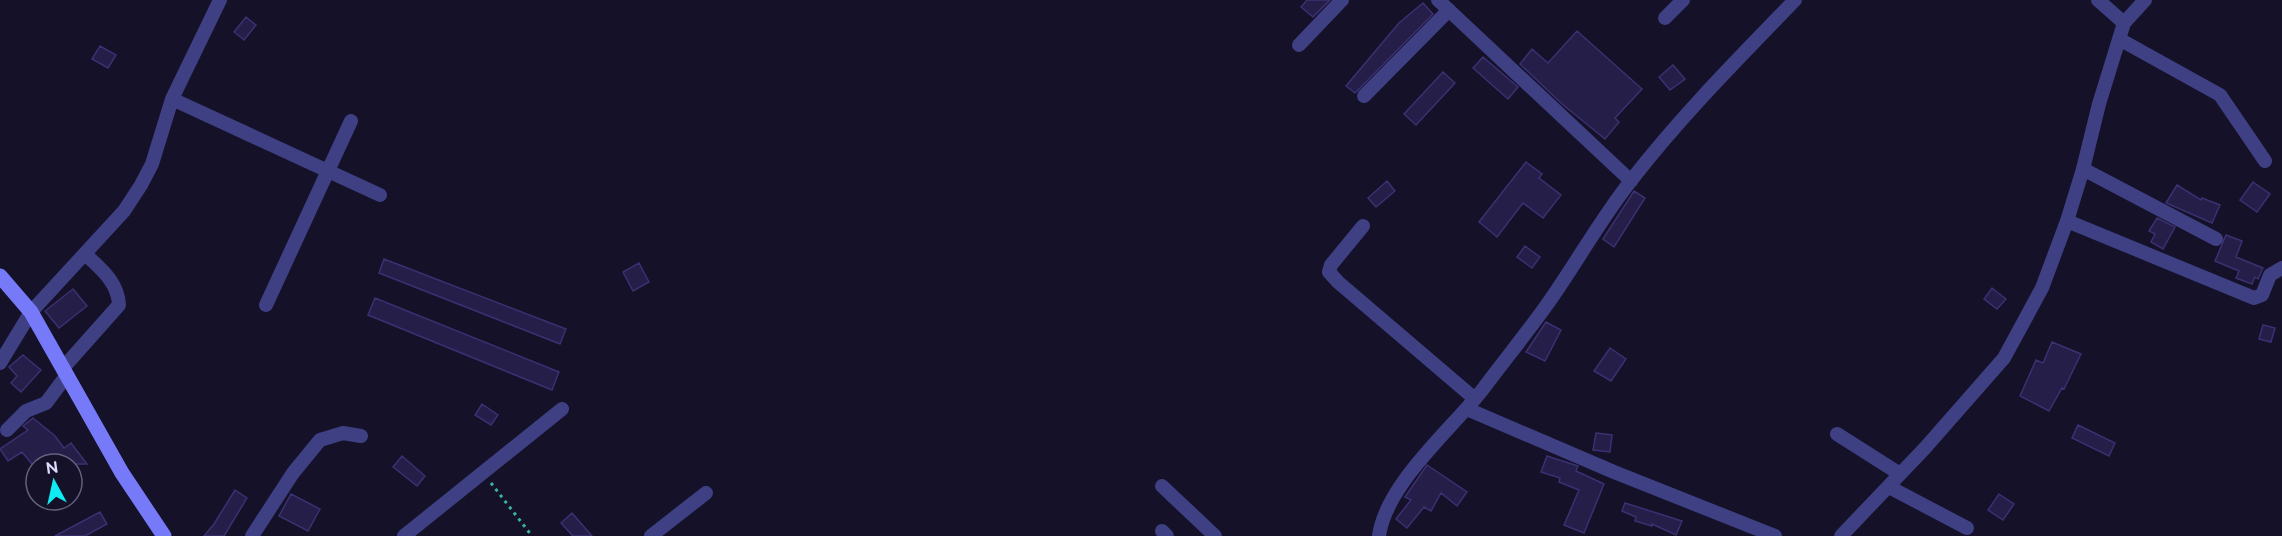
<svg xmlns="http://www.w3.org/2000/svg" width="2282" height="536" font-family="Raleway,sans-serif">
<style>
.building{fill:#241e48;stroke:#3b3172;stroke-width:1.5}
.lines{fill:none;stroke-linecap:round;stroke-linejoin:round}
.path{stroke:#36b5a6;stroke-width:3;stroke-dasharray:3 4.5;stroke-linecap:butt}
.street{stroke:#3f4084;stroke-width:14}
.secondary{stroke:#767af8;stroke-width:15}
</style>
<rect width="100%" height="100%" fill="#141128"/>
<path class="building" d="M1307 0H1330L1313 17 1301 7Z
M1423 3 1433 14 1355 93 1346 86 1399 23Z
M246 17 256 25 244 40 234 32Z
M1577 31 1642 89 1615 118 1619 122 1605 139 1562 104 1520 64 1532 49 1548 63Z
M100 46 116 55 108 68 92 59Z
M1483 57 1518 87 1508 99 1473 68Z
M1673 65 1685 79 1670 90 1659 77Z
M1443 72 1455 83 1416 125 1404 114Z
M1526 162 1542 174 1539 178 1561 195 1543 218 1523 203 1497 237 1479 222Z
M1387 181 1395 191 1376 207 1368 198Z
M2253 182 2270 194 2257 212 2240 200Z
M2177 185 2201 200 2202 198 2220 205 2212 223 2166 203Z
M1634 191 1645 198 1614 247 1603 239Z
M2157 218 2175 227 2163 249 2151 242 2155 234 2149 231Z
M2226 235 2242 241 2236 257 2263 268 2258 279 2255 277 2252 284 2236 278 2239 271 2215 261Z
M1525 246 1540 257 1532 268 1517 257Z
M384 259 566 329 560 344 379 273Z
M639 263 649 282 633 291 623 272Z
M1992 288 2006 299 1997 309 1984 299Z
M73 289 87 306 59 328 45 311Z
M375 298 559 372 552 390 368 315Z
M1546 322 1561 330 1545 361 1526 352Z
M2263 325 2275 328 2271 342 2259 339Z
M2052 342 2081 354 2064 389 2062 388 2049 411 2020 396 2036 360 2043 363Z
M1610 348 1626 359 1611 381 1594 371Z
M23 355 41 370 21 392 11 383 17 376 9 367Z
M482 404 498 415 491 425 475 415Z
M33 418 55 436 64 448 71 443 87 464H32L22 452 8 461 0 449 28 430 23 426Z
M2078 425 2115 443 2109 456 2072 438Z
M1596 433 1612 435 1610 452 1593 450Z
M402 456 425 476 417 486 393 467Z
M1547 456 1578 466 1576 471 1604 484 1584 533 1564 525 1579 490 1559 482 1560 478 1541 472Z
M1427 465 1467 492 1457 506 1441 493 1431 511 1424 507 1407 528 1396 519 1411 500 1405 497Z
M235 490 247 498 224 536H204L214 524Z
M291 494 320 509 308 531 279 516Z
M1999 494 2014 504 2003 520 1988 510Z
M1625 503 1682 521 1676 535 1652 524V526L1635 521 1636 517 1622 511Z
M100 512 107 524 85 536H55Z
M572 513 592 536H573L561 523Z"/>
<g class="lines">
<path class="path" d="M491 483 532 536"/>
<path class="street" d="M1438 0 1631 181
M2098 0 2124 23
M1665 18 1683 0
M2119 39 2220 95 2265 161
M1299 45 1342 0
M1364 96 1449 10
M172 99 380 195
M2083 169 2216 239
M2067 221 2254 298 2262 295 2270 275 2282 268
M1363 226 1331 265 1329 272 1338 282 1475 399
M266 305 351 121
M0 363 31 312 124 211 141 185 152 164 172 99 220 0
M63 368 119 305C118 282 101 269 85 254
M1467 409 1614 472 1775 536
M7 430 26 411 46 403 67 375
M1837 434 1900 474
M1162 486 1215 536
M1889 487 1967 528
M1162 531 1167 536
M252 536 293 473 320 440 343 433 361 436
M404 536 562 409
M651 536 706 493
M1379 536C1386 484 1451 430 1483 389 1504 361 1526 334 1546 306 1576 264 1601 218 1633 178 1683 114 1739 58 1795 0
M1841 536 1925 448 2004 358 2042 288 2067 221 2083 169 2099 104 2124 23 2145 0"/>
<path class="secondary" d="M0 276 31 312 122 473 164 536"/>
</g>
<g transform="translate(54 482) rotate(352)"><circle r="28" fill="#141128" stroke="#64617d" stroke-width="1.5"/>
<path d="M0-4.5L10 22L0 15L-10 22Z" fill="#10eaf3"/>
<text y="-9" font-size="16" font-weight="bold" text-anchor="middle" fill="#dcdafd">N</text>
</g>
</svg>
